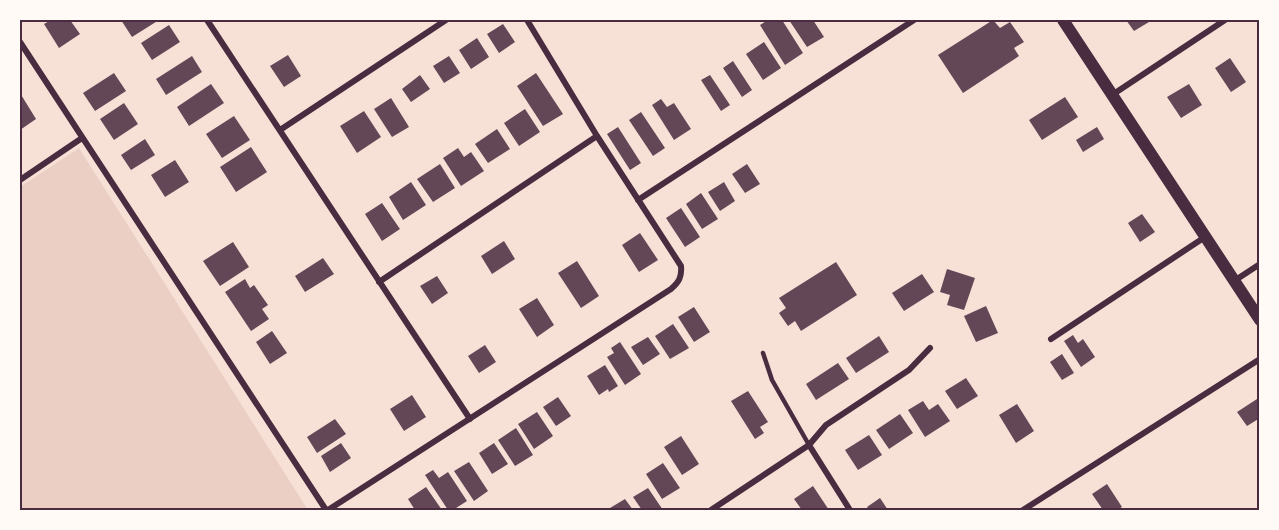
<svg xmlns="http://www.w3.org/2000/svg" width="1279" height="530" font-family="Raleway,sans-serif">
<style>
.green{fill:#ebcfc5}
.building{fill:#644757}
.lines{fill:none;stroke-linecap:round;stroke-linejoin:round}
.service{stroke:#4a2c40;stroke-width:4.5}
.minor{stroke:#4a2c40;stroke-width:6}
.secondary{stroke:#4a2c40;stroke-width:12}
.neatline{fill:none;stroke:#4a2c40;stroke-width:2}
</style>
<rect width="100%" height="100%" fill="#f7e1d7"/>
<path class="green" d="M79 148 308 510H20V187Z"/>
<path class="building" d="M51 20H70L80 34 59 48 44 24Z
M121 20H159L132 37Z
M768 20H782L803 53 785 65 760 25Z
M789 20H813L824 37 807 47Z
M993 20 1000 28 1010 22 1024 42 1014 48 1019 56 963 93 938 55Z
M1126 20H1148L1149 22 1134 31Z
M503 24 515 42 499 53 487 34Z
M169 25 180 42 152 60 141 43Z
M477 38 489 57 471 69 459 50Z
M764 42 781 68 763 80 746 54Z
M288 55 301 76 284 87 270 66Z
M192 56 202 72 166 95 156 79Z
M449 56 460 73 444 83 433 66Z
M1230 58 1246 82 1231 92 1215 68Z
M733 61 752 90 742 97 723 68Z
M114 73 126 91 95 111 83 93Z
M536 73 563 114 543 126 517 86Z
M420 75 430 89 411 102 402 89Z
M710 75 730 105 721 111 701 80Z
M211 84 224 103 189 126 177 107Z
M1189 84 1202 105 1181 118 1167 97Z
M20 93 36 119 20 130Z
M1065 97 1078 117 1042 140 1029 120Z
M391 98 409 127 392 137 374 109Z
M661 99 667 107 674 103 691 129 674 140 652 105Z
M124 103 138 124 114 140 100 119Z
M525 109 540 132 519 146 504 123Z
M364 111 381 137 357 153 340 126Z
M641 112 665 148 653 156 629 120Z
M234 116 250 140 222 158 206 134Z
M618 127 641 163 630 170 607 134Z
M1097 127 1104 139 1083 152 1076 140Z
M497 129 510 149 488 163 475 144Z
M145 139 155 155 131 170 121 155Z
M251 147 267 172 236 192 220 167Z
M458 148 464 157 471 152 484 171 461 186 443 158Z
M175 160 189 182 165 197 151 175Z
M440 164 455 188 433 202 417 179Z
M747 164 760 184 745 193 732 174Z
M411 182 426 205 403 220 389 197Z
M724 182 735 201 720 211 708 192Z
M701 193 718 219 702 229 686 204Z
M382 203 400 229 382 241 365 214Z
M681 208 700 237 685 247 666 218Z
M1142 214 1155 232 1140 242 1128 223Z
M640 233 658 260 639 272 622 245Z
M504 241 515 259 492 274 481 256Z
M233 242 249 267 220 286 203 261Z
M323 258 334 274 305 292 295 276Z
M577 261 599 296 581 308 558 273Z
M836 262 857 295 801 331 795 321 788 326 779 313 786 308 779 298Z
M947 269 975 278 964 310 947 305 950 295 940 292Z
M922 274 934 292 904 311 892 293Z
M437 276 448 293 432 304 420 286Z
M245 279 250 288 254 285 268 305 262 309 269 319 251 331 225 292Z
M537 298 554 325 537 337 519 309Z
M986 306 998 333 976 342 964 316Z
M694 307 710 332 694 342 678 317Z
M673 324 689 348 670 359 655 336Z
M272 331 287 353 270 364 256 342Z
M1073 335 1078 343 1083 339 1095 357 1081 367 1064 341Z
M879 336 889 352 856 373 846 358Z
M648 337 660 354 643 365 631 347Z
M620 342 641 374 625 385 607 357 614 353 611 348Z
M485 345 496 362 479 373 468 356Z
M1062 354 1074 373 1062 380 1050 362Z
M838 363 849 379 816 400 806 384Z
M605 365 618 386 609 392 608 389 599 395 587 376Z
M966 378 978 396 957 409 945 391Z
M748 391 768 422 760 427 764 433 755 439 731 401Z
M412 395 426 417 404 431 390 409Z
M558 397 571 416 556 426 543 407Z
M1257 399 1260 403V418L1247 426 1237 412Z
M923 401 929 410 938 404 950 421 925 437 908 410Z
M1017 404 1034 431 1016 443 999 415Z
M537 412 553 436 534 449 518 424Z
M900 414 913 433 889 449 876 430Z
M335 419 346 434 317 453 307 437Z
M516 428 533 455 515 466 498 440Z
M869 435 882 455 858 470 845 450Z
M681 436 699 464 682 475 664 447Z
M341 443 351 458 330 472 321 456Z
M494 443 508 464 492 474 479 453Z
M469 462 488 491 474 501 454 471Z
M663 463 680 488 662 499 646 474Z
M433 470 439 478 448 472 467 501 453 510H448L425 475Z
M1107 484 1122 507 1117 510H1103L1092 494Z
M813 486 829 510H802L794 499Z
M426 487 442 510H415L408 499Z
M648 488 663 510H642L633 497Z
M880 498 888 510H869L867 507Z
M625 499 633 510H611L610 508Z"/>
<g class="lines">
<path class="service" d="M763 353 772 380 809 445"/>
<path class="minor" d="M207 20 470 419
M20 42 326 510
M1112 95 1225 20
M280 130 446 20
M20 180 82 138
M638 200 914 20
M1234 281 1260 264
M379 282 597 136
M1051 339 1205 237
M809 445 850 510
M328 510 671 289C679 282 682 277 681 266L597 136 527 20
M711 510 809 445 826 425 909 370 930 348
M1023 510 1260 359"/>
<path class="secondary" d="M1063 20 1260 320"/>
</g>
<rect width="1279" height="530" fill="none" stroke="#fffaf5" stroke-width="42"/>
<rect x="21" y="21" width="1237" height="488" class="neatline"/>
</svg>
